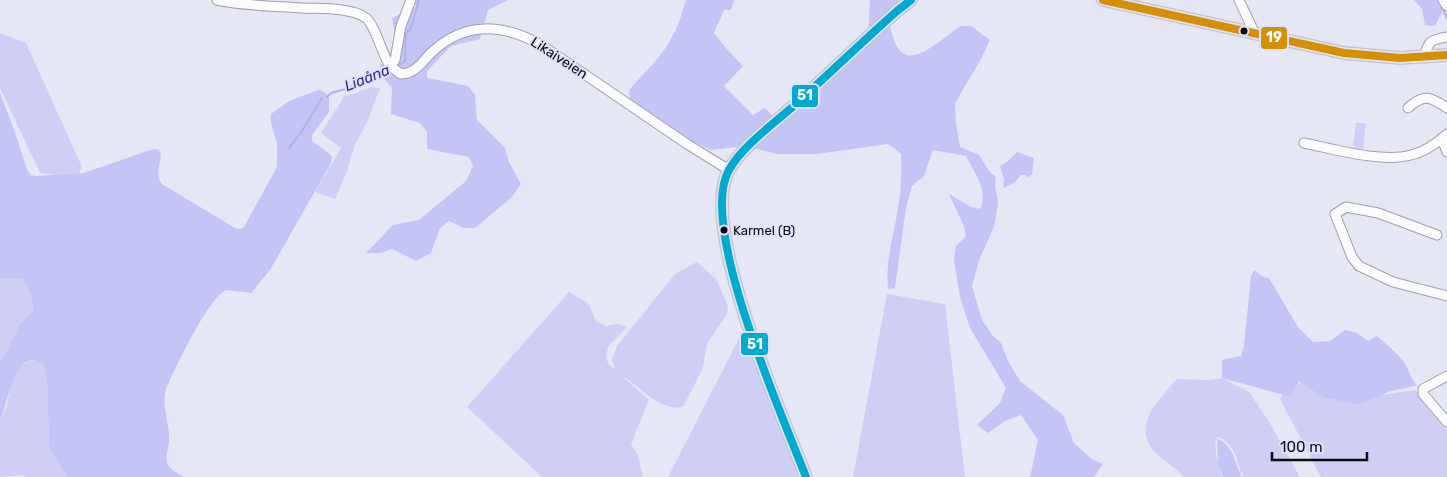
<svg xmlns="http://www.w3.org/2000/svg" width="1447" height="477" font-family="Rubik,sans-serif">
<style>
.green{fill:#cfcff5}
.forest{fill:#c5c4f7}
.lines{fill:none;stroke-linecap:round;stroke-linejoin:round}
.stream{stroke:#b2b0ec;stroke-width:2}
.minor-casing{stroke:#a0a0aa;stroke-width:11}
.major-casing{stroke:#c5c5cc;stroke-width:14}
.minor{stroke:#fbfbfd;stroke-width:9}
.major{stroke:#eff0f7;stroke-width:11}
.bus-1-casing{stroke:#e0e1fa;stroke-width:11}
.bus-2-casing{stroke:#e0e1fa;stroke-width:11}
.bus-1{stroke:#d48f03;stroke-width:8}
.bus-2{stroke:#00a9ce;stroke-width:8}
.bus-dot{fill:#0b0b13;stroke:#e0e1fa;stroke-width:2}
.labels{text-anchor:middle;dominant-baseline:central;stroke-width:4;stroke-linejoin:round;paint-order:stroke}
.bus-label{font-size:13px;fill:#0b0b13;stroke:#e0e1fa;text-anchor:start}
.street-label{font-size:14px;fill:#0b0b13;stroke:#e0e1fa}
.water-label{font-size:15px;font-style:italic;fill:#3a2b86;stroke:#e0e1fa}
.line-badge{stroke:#e0e1fa;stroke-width:2}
.badge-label{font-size:14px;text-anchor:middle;font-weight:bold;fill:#fff}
</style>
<rect width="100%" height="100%" fill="#e6e7f4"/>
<path class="green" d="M0 33 26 43 82 167 77 177 40 173 0 88Z
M371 87 380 88 368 120 354 147 347 171 335 199 315 192 341 148 321 133 344 97Z
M1356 123H1366L1363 150 1357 149 1353 145Z
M697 262 716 279 728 306 727 314 707 344 703 368 683 407C658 411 642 387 622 376L649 400 631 444 638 455 643 477H542L467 407 569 292 588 303 596 321 606 326 618 324 627 327 608 347 606 358 609 365 615 370 612 360 617 346 675 274Z
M0 278 23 279 32 298 33 311 19 325 14 337 0 362Z
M887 294 945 304 965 477H853Z
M747 323 801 477H668Z
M37 360 43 364 47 381 49 446 60 466 69 477H25L23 475 0 477C0 459 0 440 0 422 1 417 4 412 6 408 12 388 11 362 37 360Z
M1222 378 1249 392 1271 425 1300 477H1244C1240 472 1240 468 1238 462 1235 450 1230 444 1220 437L1216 438C1214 450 1218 465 1222 477H1184C1176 468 1166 462 1157 454 1130 428 1157 402 1175 381L1177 379 1211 380Z
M1304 381 1381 395 1416 390 1423 403 1447 430V477H1321L1280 399 1287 390Z"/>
<path class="forest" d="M416 0H508L488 10 480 39 451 46 427 71V78L468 86 475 95 477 120 505 148 509 162 521 184 511 198 475 228H464L449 221 440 228 431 253 416 261 392 249 381 253H366L393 225 419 220 466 181 473 166 469 157 427 149V132L420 123 391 114 392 88 381 75 380 63 393 71 397 45 392 18 416 7Z
M686 0H734L731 10H724L714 33 725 47 743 66 724 86 753 115 765 108 780 123 868 38 870 0H899L896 5 888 12C896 81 923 54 960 26H971L990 40 980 61 955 103 956 123 960 147 979 155 990 172 996 177 995 185 998 203 994 227 979 260 972 286 982 320 993 336 1001 343 1008 361 1020 381 1063 415 1074 443 1093 460 1103 464 1094 477H1030L1038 440 1021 415 1005 421 988 433 977 425 1000 403 1006 388 970 328 960 297 954 260 956 246 966 236 964 226 949 194 971 207 980 209C989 189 974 173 966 156L933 150 924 176 912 186 906 208 895 288 888 289C885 261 894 235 898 208 901 190 902 173 901 154L888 144 817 154H777L746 146 710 150 687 138 630 100 629 90C644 73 662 57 672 37 679 25 682 13 686 0Z
M1414 0H1446L1447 2 1435 26 1425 25 1422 9Z
M318 90H321L329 96V112L312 135V141L330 154 332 157 331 163 270 270 251 293 226 290C208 298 175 369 166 389 161 406 170 423 169 441 169 449 164 457 168 465 171 470 179 474 184 477H69L60 466 49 446 47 381 43 364C14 345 8 405 0 421V362L14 337 19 325 33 311 32 298 23 279 0 278V93L16 135 27 170 31 175 36 176 84 173 150 150 157 149 161 153C161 164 154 174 162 184L235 228 241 229 244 227 277 167V143L271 124V114L289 101Z
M1017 152 1034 158 1032 174 1028 178 1026 175H1021L1015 182 1003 188 1004 180 1000 166 1007 162Z
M1254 270 1263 277 1269 278 1298 327 1313 342 1330 341 1345 330 1357 333 1368 341 1377 336C1386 344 1396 352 1403 361 1409 369 1410 378 1417 385L1388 392 1359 405 1323 397 1299 381 1291 397 1222 378V360L1241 356 1244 346 1251 276Z
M1217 439C1233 444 1235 464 1242 477H1223L1218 465Z"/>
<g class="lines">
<path class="stream" d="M1442 7 1447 18
M395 67 405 61 406 33 411 28 419 0
M327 97 331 93 346 89 389 70
M289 148 300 134 322 98"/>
<defs>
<path id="minor" d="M217 0C245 6 274 6 302 8 319 9 351 7 366 18 375 25 382 54 390 66
M411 0 401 26 395 60 390 66 401 74C416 73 421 63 431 53 465 20 505 24 543 46L687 144 729 170
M1239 0 1255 34
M1443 0 1447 6
M1424 58C1428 41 1430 40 1447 37
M1408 108C1424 93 1431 97 1447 108
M1442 139 1447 152
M1304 143C1334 149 1381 163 1411 155 1424 152 1436 144 1447 134
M1437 235 1378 213 1346 207 1335 214 1352 257 1359 266 1393 282 1447 296
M1447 376 1423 389V394L1447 422"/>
<path id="major" d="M1103 0 1344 53 1400 58 1447 55
M806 477C783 417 697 225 729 170 743 145 775 123 797 103 830 73 863 41 897 11L911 0"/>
</defs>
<use href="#minor" class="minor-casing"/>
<use href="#major" class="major-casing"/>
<use href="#minor" class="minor"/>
<use href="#major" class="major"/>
<defs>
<path id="bus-1" d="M1103 0 1344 53 1400 58 1447 55"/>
<path id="bus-2" d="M806 477C783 417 697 225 729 170 743 145 775 123 797 103 830 73 863 41 897 11L911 0"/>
</defs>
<use href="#bus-1" class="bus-1-casing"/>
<use href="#bus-2" class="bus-2-casing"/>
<use href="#bus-1" class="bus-1"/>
<use href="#bus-2" class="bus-2"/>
</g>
<g class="bus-dot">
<circle cx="1244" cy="31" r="4.5"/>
<circle cx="724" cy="230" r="4.5"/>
</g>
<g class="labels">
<g class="bus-label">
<text x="733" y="230">Karmel (B)</text>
</g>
<g class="street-label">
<text transform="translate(559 58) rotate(33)">Likaiveien</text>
</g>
<g class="water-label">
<text transform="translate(367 78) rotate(-22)">Liaåna</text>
</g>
</g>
<g class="line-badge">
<rect x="1260" y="26" width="28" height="24" rx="5" fill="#d48f03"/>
<rect x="791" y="84" width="28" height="24" rx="5" fill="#00a9ce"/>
<rect x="740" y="332" width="29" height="24" rx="5" fill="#00a9ce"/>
</g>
<g class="badge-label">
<text x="1274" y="42">19</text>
<text x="805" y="100">51</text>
<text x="755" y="349">51</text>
</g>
<path d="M1272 452v8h95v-8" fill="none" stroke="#0b0b13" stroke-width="2.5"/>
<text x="1280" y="452" font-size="15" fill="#0b0b13" stroke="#e0e1fa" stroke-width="4" paint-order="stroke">100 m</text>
</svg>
